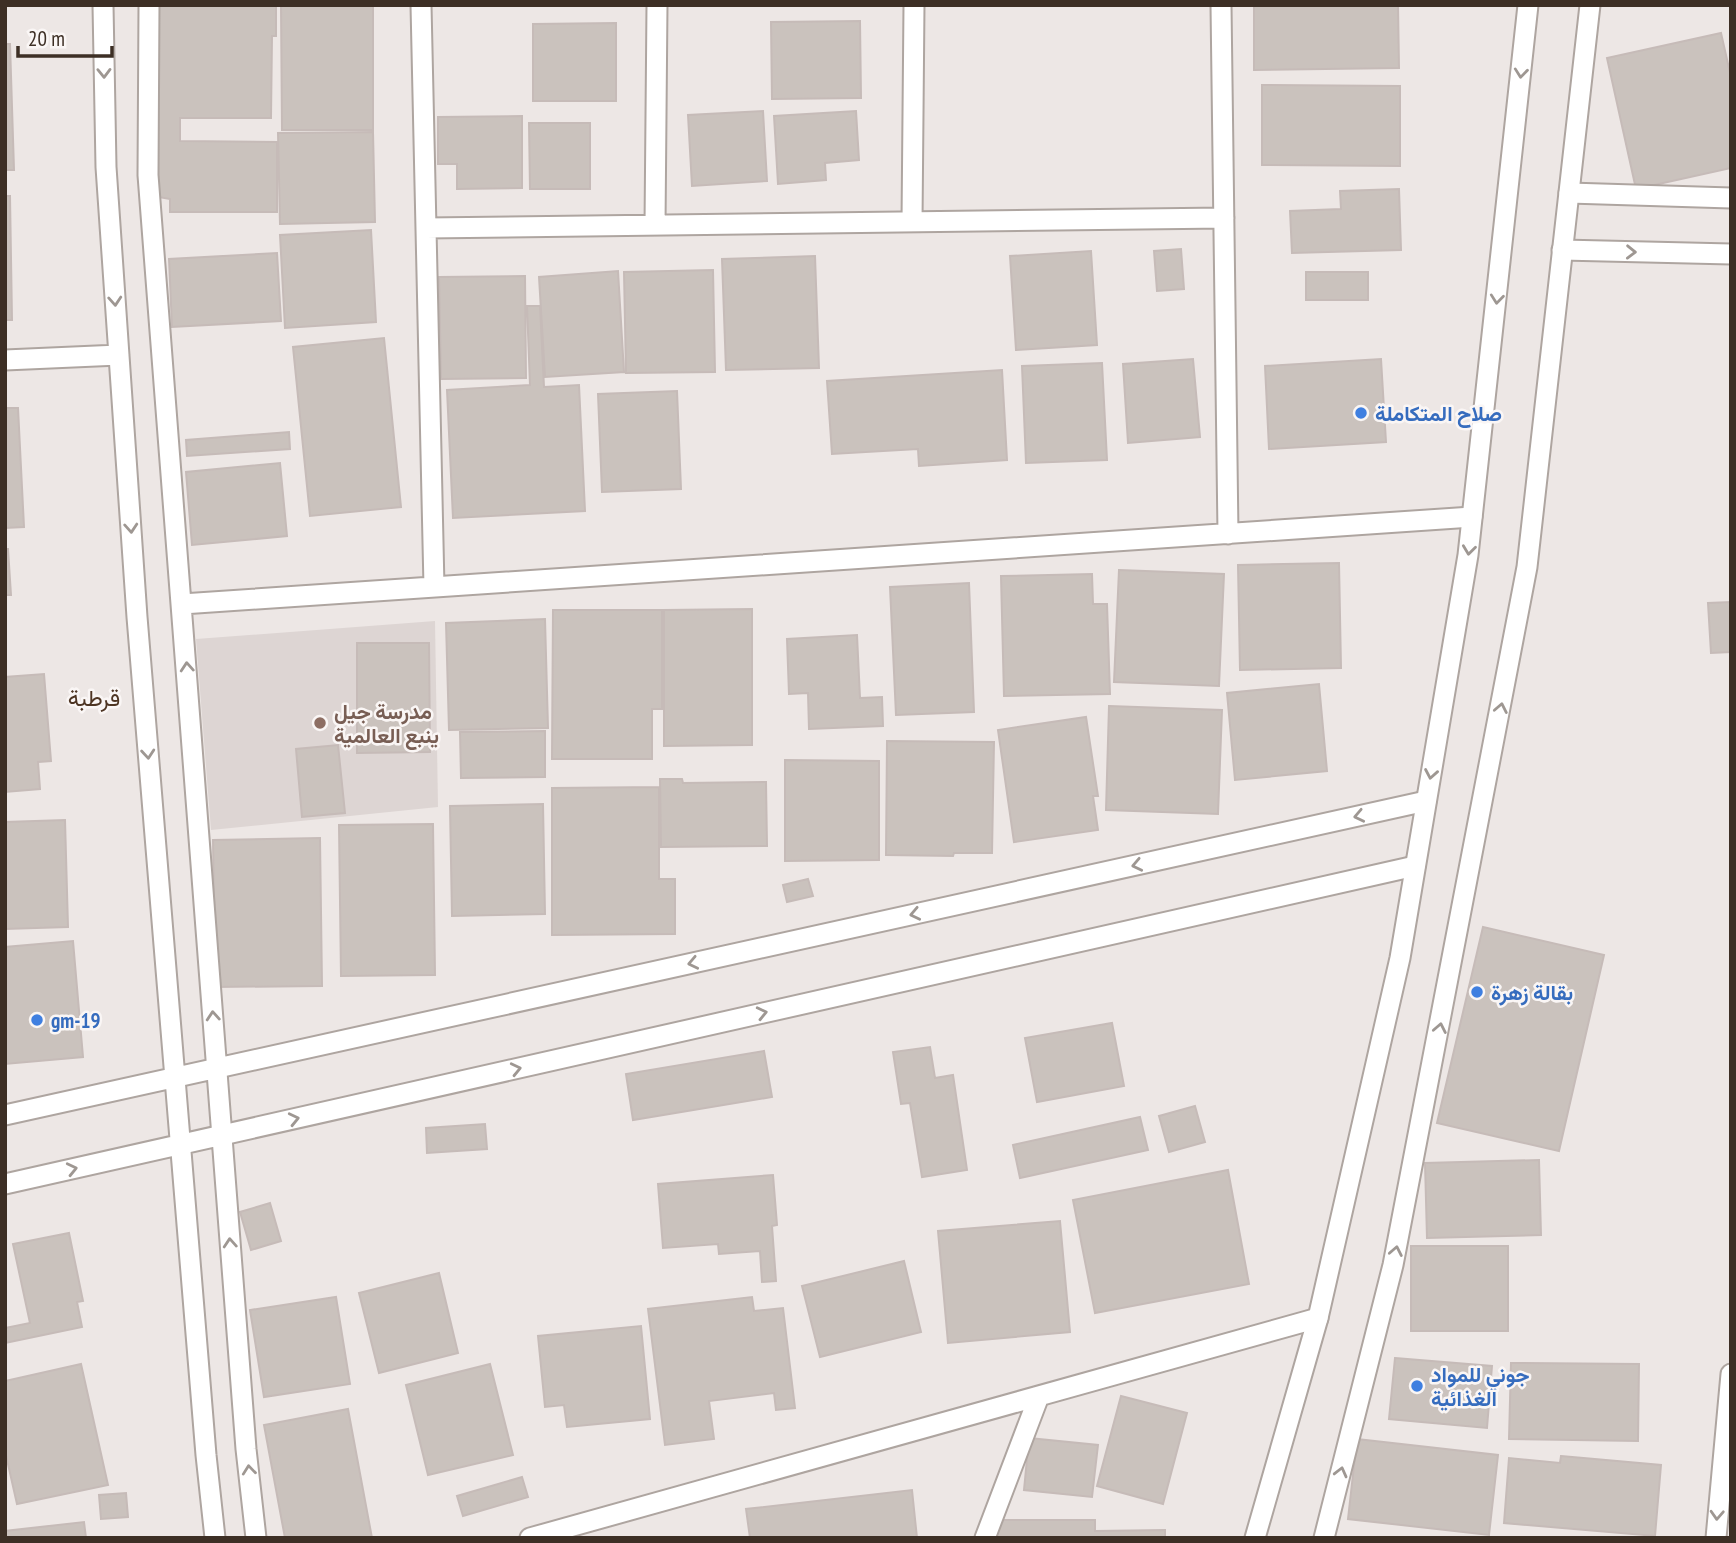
<svg xmlns="http://www.w3.org/2000/svg" width="1736" height="1543" font-family="'PT Sans Narrow',Vazirmatn,sans-serif">
<style>
.built{fill:#ddd5d3}
.building{fill:#cac2bd;stroke:#c6bbb8;stroke-width:2}
.lines{fill:none;stroke-linecap:round;stroke-linejoin:round}
.minor-casing{stroke:#aea5a0;stroke-width:23}
.tertiary-casing{stroke:#aea5a0;stroke-width:23}
.minor{stroke:#fff;stroke-width:19}
.tertiary{stroke:#fff;stroke-width:19}
.oneway{stroke:#9e9792}
.shop-dot{fill:#3f7fe0;stroke:#faf6f5;stroke-width:2.5}
.education-dot{fill:#8d6e63;stroke:#faf6f5;stroke-width:2.5}
.labels{text-anchor:middle;dominant-baseline:central;stroke-width:5;stroke-linejoin:round;paint-order:stroke}
.shop-label{font-size:21px;font-weight:bold;fill:#366cbe;stroke:#faf6f5;text-anchor:start}
.education-label{font-size:21px;font-weight:bold;fill:#785e54;stroke:#faf6f5;text-anchor:start}
.neighbourhood-label{font-size:23px;fill:#4e3523;stroke:#faf6f5}
</style>
<rect width="100%" height="100%" fill="#ede7e5"/>
<path class="built" d="M435 621 438 807 211 830 196 639Z"/>
<path class="building" d="M155 5H276V36H272L271 118H180V141L277 142V212H170V199L153 196Z
M281 5H373V130H282Z
M1254 5H1398L1399 68 1254 70Z
M860 21 861 98 772 99 771 22Z
M616 23V101H533V24Z
M1721 33 1731 77V168L1636 189 1607 58Z
M5 44H10L14 170H5Z
M1262 85 1400 86V166L1262 165Z
M763 111 767 181 692 186 688 115Z
M856 111 859 160 825 163 826 180 778 184 774 116Z
M522 116V188L457 189V164H438V117Z
M529 123H590V189H530Z
M373 132 375 222 280 224 278 133Z
M1399 189 1401 250 1292 253 1290 211 1341 209 1340 191Z
M5 196H10L12 320H5Z
M371 230 376 322 285 328 280 235Z
M1181 249 1184 289 1157 291 1154 251Z
M1091 251 1097 345 1016 350 1010 256Z
M277 253 281 321 172 327 169 259Z
M815 256 819 368 726 370 722 259Z
M713 270 715 372 626 373 624 272Z
M618 271 624 372 545 377 539 277Z
M1306 272H1368V300H1306Z
M525 276 526 378 441 379 439 277Z
M527 306H540L544 387 579 385 585 511 453 518 447 390 530 385Z
M384 338 401 507 310 516 293 347Z
M1193 359 1200 437 1128 443 1123 364Z
M1381 359 1386 442 1269 449 1265 366Z
M1102 363 1107 460 1026 463 1022 366Z
M1002 370 1007 460 919 466 918 449 832 454 827 381Z
M677 391 681 489 602 492 598 394Z
M5 408H18L24 527 5 528Z
M289 432 290 449 187 456 186 440Z
M280 463 287 536 192 545 186 472Z
M5 549H8L11 595H5Z
M1339 563 1341 668 1240 670 1238 565Z
M1119 570 1224 574 1219 686 1114 682Z
M1092 574 1093 604H1107L1110 694 1004 696 1001 576Z
M969 583 974 712 896 715 890 587Z
M1731 602V652L1711 653 1708 603Z
M752 609V745L664 746V610Z
M553 610H662V709H652V759H552Z
M545 619 548 728 449 730 446 623Z
M857 635 860 698 882 697 883 726 809 729 808 693 789 694 787 639Z
M357 643H429L430 752 357 753Z
M44 674 51 761 38 762 40 789 5 792V677Z
M1319 684 1327 771 1235 780 1227 693Z
M1109 706 1222 710 1218 814 1106 810Z
M1086 717 1098 796H1093L1098 830 1014 842 998 730Z
M545 731V777L461 778 460 732Z
M887 741 994 742 992 853H954L953 856 886 855Z
M338 745 345 813 302 817 296 749Z
M785 760 879 761V860L785 861Z
M660 779H682L683 783 766 782 767 846 661 847Z
M659 787V879H675V934L552 935V788Z
M543 804 545 914 452 916 450 806Z
M65 820 68 927 5 929V822Z
M433 824 435 975 341 976 339 825Z
M320 838 322 986 215 987 213 840Z
M808 879 813 896 787 902 783 885Z
M1483 927 1604 955 1559 1151 1437 1123Z
M73 941 83 1057 5 1064V947Z
M1112 1023 1124 1086 1037 1102 1025 1038Z
M930 1047 935 1078 953 1075 967 1170 922 1177 910 1103 901 1104 893 1052Z
M764 1051 772 1097 633 1120 626 1074Z
M1195 1106 1205 1142 1169 1152 1159 1116Z
M1140 1117 1148 1150 1020 1178 1013 1145Z
M485 1124 487 1149 427 1153 426 1128Z
M1539 1160 1541 1235 1427 1238 1425 1163Z
M1228 1170 1249 1284 1095 1313 1073 1200Z
M773 1175 777 1225 772 1226 776 1281 762 1282 760 1251 719 1254 718 1244 663 1248 658 1184Z
M270 1203 281 1241 251 1250 240 1212Z
M1060 1221 1070 1332 948 1343 938 1231Z
M69 1233 83 1301 77 1302 82 1327 5 1343V1328L30 1323 13 1244Z
M1411 1246H1508V1331H1411Z
M904 1261 921 1332 820 1357 802 1286Z
M439 1273 458 1353 379 1373 359 1293Z
M336 1297 350 1384 264 1397 250 1310Z
M752 1297 754 1311 783 1308 795 1408 776 1410 774 1393 709 1401 714 1439 665 1445 648 1309Z
M641 1326 650 1419 567 1427 564 1405 545 1407 538 1336Z
M1395 1358 1492 1366 1487 1428 1389 1419Z
M1511 1363 1639 1364 1638 1441 1509 1439Z
M81 1364 108 1485 17 1504 5 1451V1381Z
M490 1364 513 1455 428 1475 406 1385Z
M1121 1396 1187 1413 1163 1504 1097 1486Z
M348 1409 372 1538H285L264 1425Z
M1029 1438 1098 1445 1092 1497 1024 1490Z
M1357 1439 1498 1455 1489 1535 1348 1519Z
M1561 1456 1661 1465 1655 1536 1504 1523 1509 1458 1560 1463Z
M522 1477 528 1497 463 1516 457 1496Z
M912 1490 917 1538H750L746 1509Z
M126 1493 128 1517 101 1519 99 1495Z
M997 1520H1095V1531L1165 1530V1538H997Z
M84 1522 86 1538H5V1531Z"/>
<g class="lines">
<defs>
<path id="minor" d="M103 5 106 167 137 617 206 1455 215 1538
M149 5 148 175 246 1449 256 1538
M421 5 434 587
M1221 5 1228 534
M1569 193 1731 198
M912 222 914 5
M655 225 657 5
M426 228 1224 218
M1562 250 1731 254
M5 360 119 355
M182 604 1472 517
M5 1115 1426 801
M5 1184 1415 866
M530 1538 1318 1318
M985 1538 1039 1396
M1716 1538 1731 1374"/>
<path id="tertiary" d="M1255 1538 1318 1318 1400 958 1468 555 1528 5
M1324 1538 1393 1265 1527 567 1590 5"/>
</defs>
<use href="#minor" class="minor-casing"/>
<use href="#tertiary" class="tertiary-casing"/>
<use href="#minor" class="minor"/>
<use href="#tertiary" class="tertiary"/>
</g>
<defs><path id="oneway-chevron" d="M-2-3.5L2.5 0L-2 3.5" fill="none" stroke-width="1.6" stroke-linecap="round" stroke-linejoin="round" transform="scale(1.75)"/></defs>
<g class="oneway">
<use href="#oneway-chevron" transform="translate(104 73) rotate(89)"/>
<use href="#oneway-chevron" transform="translate(1521 73) rotate(96)"/>
<use href="#oneway-chevron" transform="translate(1631 252) rotate(1)"/>
<use href="#oneway-chevron" transform="translate(1497 299) rotate(96)"/>
<use href="#oneway-chevron" transform="translate(115 301) rotate(86)"/>
<use href="#oneway-chevron" transform="translate(131 528) rotate(86)"/>
<use href="#oneway-chevron" transform="translate(1469 550) rotate(97)"/>
<use href="#oneway-chevron" transform="translate(187 667) rotate(-94)"/>
<use href="#oneway-chevron" transform="translate(1501 708) rotate(-79)"/>
<use href="#oneway-chevron" transform="translate(148 754) rotate(85)"/>
<use href="#oneway-chevron" transform="translate(1431 774) rotate(100)"/>
<use href="#oneway-chevron" transform="translate(1359 816) rotate(168)"/>
<use href="#oneway-chevron" transform="translate(1137 865) rotate(168)"/>
<use href="#oneway-chevron" transform="translate(915 914) rotate(168)"/>
<use href="#oneway-chevron" transform="translate(693 963) rotate(168)"/>
<use href="#oneway-chevron" transform="translate(762 1013) rotate(-13)"/>
<use href="#oneway-chevron" transform="translate(213 1016) rotate(-94)"/>
<use href="#oneway-chevron" transform="translate(1440 1028) rotate(-79)"/>
<use href="#oneway-chevron" transform="translate(516 1069) rotate(-13)"/>
<use href="#oneway-chevron" transform="translate(294 1119) rotate(-13)"/>
<use href="#oneway-chevron" transform="translate(72 1169) rotate(-13)"/>
<use href="#oneway-chevron" transform="translate(230 1243) rotate(-94)"/>
<use href="#oneway-chevron" transform="translate(1396 1251) rotate(-79)"/>
<use href="#oneway-chevron" transform="translate(249 1470) rotate(-96)"/>
<use href="#oneway-chevron" transform="translate(1341 1472) rotate(-76)"/>
<use href="#oneway-chevron" transform="translate(1717 1515) rotate(93)"/>
</g>
<g class="shop-dot">
<circle cx="1361" cy="413" r="7"/>
<circle cx="1477" cy="992" r="7"/>
<circle cx="37" cy="1020" r="7"/>
<circle cx="1417" cy="1386" r="7"/>
</g>
<circle class="education-dot" cx="320" cy="723" r="7"/>
<g class="labels">
<g class="shop-label">
<text x="1375" y="413">صلاح المتكاملة</text>
<text x="1491" y="992">بقالة زهرة</text>
<text x="51" y="1020">gm-19</text>
<text x="1431" y="1374">جوني للمواد<tspan x="1431" dy="24">الغذائية</tspan></text>
</g>
<g class="education-label">
<text x="334" y="711">مدرسة جيل<tspan x="334" dy="24">ينبع العالمية</tspan></text>
</g>
<g class="neighbourhood-label">
<text x="94" y="697">قرطبة</text>
</g>
</g>
<rect width="1736" height="1543" fill="none" stroke="#3d2f25" stroke-width="14"/>
<path d="M18 46v10h94v-10" fill="none" stroke="#3d2f25" stroke-width="3.5"/>
<text x="28" y="46" font-size="21" fill="#3d2f25" stroke="#faf6f5" stroke-width="5" paint-order="stroke">20 m</text>
</svg>
